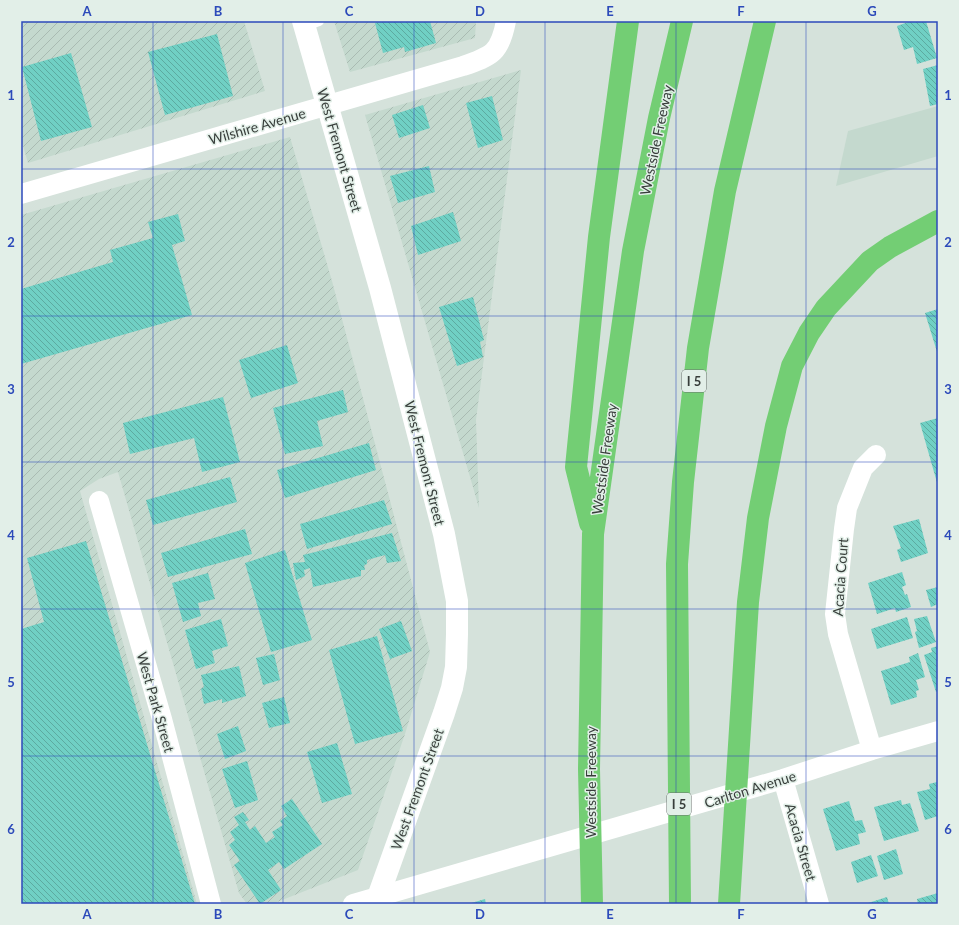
<svg xmlns="http://www.w3.org/2000/svg" width="959" height="925" font-family="Lato,sans-serif">
<style>
.built{fill:#c4d9ce}
.industrial{fill:url(#industrial-furrows)}
.building{fill:url(#building-back-hatch)}
.lines{fill:none;stroke-linecap:round;stroke-linejoin:round}
.service{stroke:#fff;stroke-width:10}
.minor{stroke:#fff;stroke-width:20}
.tertiary{stroke:#fff;stroke-width:22}
.motorway{stroke:#73ce74;stroke-width:22}
.grid{fill:none;stroke:#2c4aba;stroke-width:1;stroke-opacity:0.55}
.labels{text-anchor:middle;dominant-baseline:central;stroke-width:3;stroke-linejoin:round;paint-order:stroke}
.shield{fill:#e2efe8;stroke:#6b736f;stroke-width:1}
.shield-label{font-size:13px;font-weight:bold;fill:#383e3b}
.street-label{font-size:14px;fill:#383e3b;stroke:#e2efe8}
.neatline{fill:none;stroke:#2c4aba;stroke-width:1.5}
.grid-label{font-size:13px;text-anchor:middle;font-weight:bold;fill:#2c4aba}
</style>
<defs>
<pattern id="industrial-furrows" width="10" height="10" patternUnits="userSpaceOnUse"><rect width="10" height="10" fill="#c4d9ce"/><path d="M-1 1l2-2M0 10L10 0M9 11l2-2" fill="none" stroke="#a9bbb2"/></pattern>
<pattern id="building-back-hatch" width="6" height="6" patternUnits="userSpaceOnUse"><rect width="6" height="6" fill="#70d0c4"/><path d="M-1 5l2 2M0 0l6 6M5-1l2 2" fill="none" stroke="#5daaa0"/></pattern>
</defs>
<rect width="100%" height="100%" fill="#d5e2db"/>
<path class="built" d="M938 106V156L836 186 848 131Z"/>
<path class="industrial" d="M21 21H244L265 91 28 163 21 139Z
M334 21H476L475 38 350 72Z
M521 70 476 420 479 508 365 115Z
M290 137 332 281 430 652 405 734 358 870 272 904H247L239 893 118 472 99 479 80 491 197 904H21V215Z"/>
<path class="building" d="M381 21H430L436 43 405 52 404 47 383 53 375 23Z
M911 21H926L937 58 917 64 913 47 904 50 897 26Z
M217 34 233 96 165 115 148 52Z
M71 53 92 127 41 141 22 67Z
M938 65V104L930 106 923 69Z
M492 96 503 140 478 148 466 103Z
M423 105 430 128 399 138 392 115Z
M429 166 435 192 398 203 390 176Z
M453 212 461 241 418 255 411 226Z
M178 214 185 241 172 245 192 315 21 364V289L113 262 110 250 153 238 148 222Z
M473 297 484 340 480 342 483 357 457 366 439 307Z
M938 309V355L925 313Z
M287 345 298 383 251 398 239 360Z
M343 390 348 412 317 421 323 446 285 454 273 408Z
M223 397 240 462 202 472 194 438 130 454 123 423Z
M938 418V486L920 423Z
M369 443 376 470 285 498 277 470Z
M230 477 237 502 153 525 146 500Z
M384 500 392 524 307 549 300 524Z
M919 519 928 553 901 562 897 550 901 548 893 526Z
M245 529 252 554 168 577 161 553Z
M392 533 401 561 387 563 385 555 367 560V564L364 565 365 570H361V576L313 587 310 568 304 570 305 576 296 580 293 563 305 562 303 555Z
M86 541 195 904H21V629L44 622 27 558Z
M285 550 312 640 271 652 245 563Z
M902 572 906 585 902 587 905 595 907 594 911 607 896 612 895 608 877 614 868 583Z
M208 573 215 599 198 603 201 616 183 622 172 583Z
M938 587V604L931 607 926 590Z
M927 616 936 642 919 648 915 632 917 631 914 619Z
M907 617 913 638 877 649 871 629Z
M221 619 228 646 212 651 215 663 196 669 185 630Z
M401 621 412 651 390 659 379 629Z
M377 636 403 731 355 744 329 650Z
M938 646V691L936 692 924 655 932 652 931 648Z
M918 653 925 677 916 680 919 690 916 691 917 697 891 705 881 671 910 662 909 657Z
M274 654 280 680 263 685 256 658Z
M239 666 246 696 222 703V699L204 704 201 689 204 687 201 675Z
M284 697 290 723 269 728 262 703Z
M238 726 246 751 225 759 217 734Z
M337 743 352 794 322 803 307 752Z
M247 761 258 800 235 808 222 769Z
M937 782 938 787V816L925 820 917 792 930 789 929 784Z
M292 799 322 844 284 869 279 862 268 870 281 890 260 904 234 865 240 861 229 845 235 840 230 832 239 825 234 817 243 812 249 820 245 822 250 830 255 826 266 843 275 837 272 832 283 825 280 821 287 816 281 806Z
M901 800 902 805 910 803 919 831 884 841 874 807Z
M849 801 855 821 862 820 866 832 858 834 860 844 836 851 823 809Z
M896 849 903 874 884 880 877 856Z
M871 855 878 876 857 883 851 862Z
M938 893V904H918L917 899Z
M887 897 889 904H865Z
M485 899 486 904H468Z"/>
<g class="lines">
<path class="service" d="M305 26 319 21"/>
<path class="minor" d="M21 194 463 66C492 56 500 53 506 21
M99 501 162 719 211 904
M872 750 838 634 835 614 844 529 847 508 863 468 876 455
M783 779 819 904
M353 904 783 779 872 750 938 731"/>
<path class="tertiary" d="M303 21 380 288 444 534 457 601V634L456 667 452 688 444 713 378 897 377 904"/>
<path class="motorway" d="M590 523 576 467 599 237 628 21
M592 904 589 769 593 534 633 251 659 118 682 21
M680 904 677 564 683 482 698 348 725 191 765 21
M729 904 748 602 758 518 776 426 792 366 809 333 826 308 870 261 890 247 938 221"/>
</g>
<path class="grid" d="M153 21V904M283 21V904M414 21V904M545 21V904M676 21V904M806 21V904M21 169H938M21 316H938M21 462H938M21 609H938M21 756H938"/>
<g class="labels">
<g class="shield">
<rect x="682" y="370" width="24" height="22" rx="3"/>
<rect x="667" y="793" width="24" height="22" rx="3"/>
</g>
<g class="shield-label">
<text x="694" y="381">I 5</text>
<text x="679" y="804">I 5</text>
</g>
<g class="street-label">
<text transform="translate(257 126) rotate(-16)">Wilshire Avenue</text>
<text transform="translate(656 140) rotate(-78)">Westside Freeway</text>
<text transform="translate(340 150) rotate(74)">West Fremont Street</text>
<text transform="translate(604 459) rotate(-82)">Westside Freeway</text>
<text transform="translate(425 463) rotate(76)">West Fremont Street</text>
<text transform="translate(840 577) rotate(-86)">Acacia Court</text>
<text transform="translate(156 702) rotate(74)">West Park Street</text>
<text transform="translate(590 782) rotate(-90)">Westside Freeway</text>
<text transform="translate(417 789) rotate(-70)">West Fremont Street</text>
<text transform="translate(750 789) rotate(-17)">Carlton Avenue</text>
<text transform="translate(801 842) rotate(74)">Acacia Street</text>
</g>
</g>
<rect width="959" height="925" fill="none" stroke="#e2efe8" stroke-width="44"/>
<rect x="22" y="22" width="915" height="881" class="neatline"/>
<g class="grid-label">
<text x="87" y="16">A</text>
<text x="218" y="16">B</text>
<text x="349" y="16">C</text>
<text x="480" y="16">D</text>
<text x="610" y="16">E</text>
<text x="741" y="16">F</text>
<text x="872" y="16">G</text>
<text x="11" y="100">1</text>
<text x="948" y="100">1</text>
<text x="11" y="247">2</text>
<text x="948" y="247">2</text>
<text x="11" y="394">3</text>
<text x="948" y="394">3</text>
<text x="11" y="540">4</text>
<text x="948" y="540">4</text>
<text x="11" y="687">5</text>
<text x="948" y="687">5</text>
<text x="11" y="834">6</text>
<text x="948" y="834">6</text>
<text x="87" y="919">A</text>
<text x="218" y="919">B</text>
<text x="349" y="919">C</text>
<text x="480" y="919">D</text>
<text x="610" y="919">E</text>
<text x="741" y="919">F</text>
<text x="872" y="919">G</text>
</g>
</svg>
